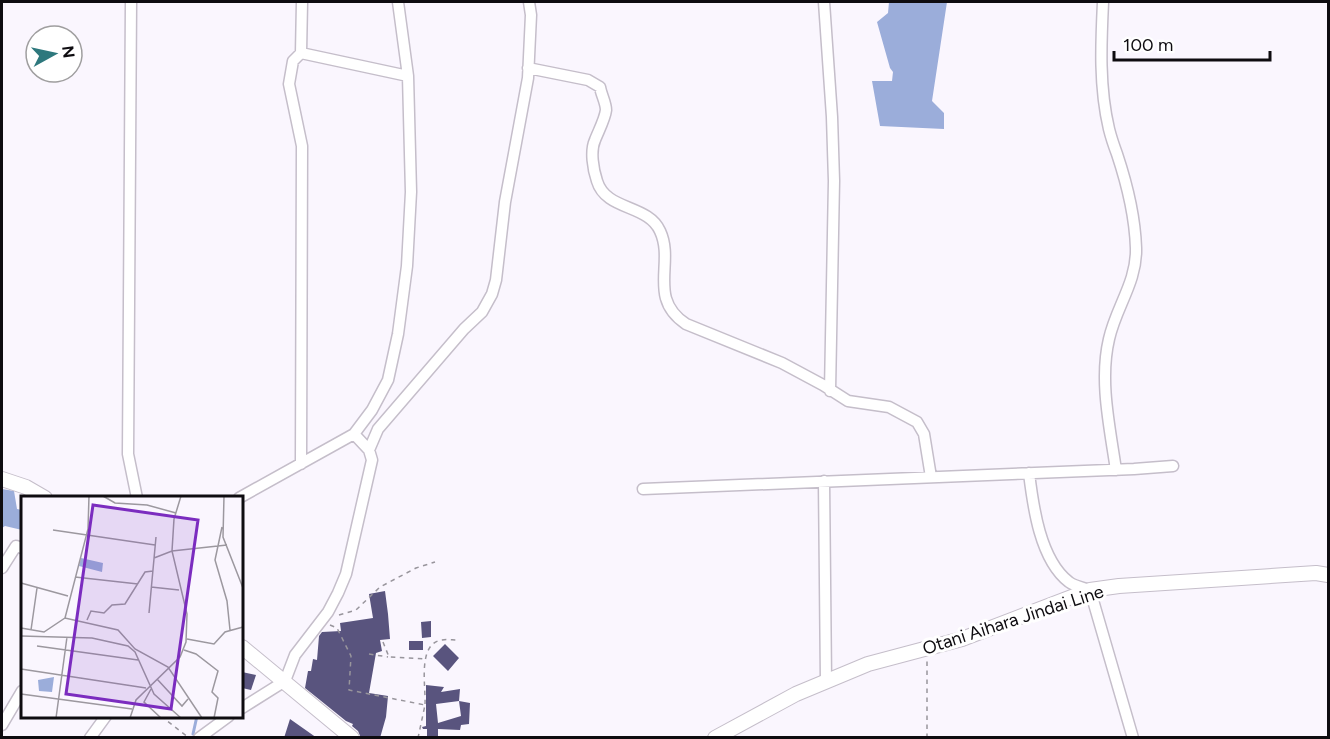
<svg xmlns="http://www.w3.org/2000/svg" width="1330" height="739" font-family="Figtree,sans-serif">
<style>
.water{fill:#9badda}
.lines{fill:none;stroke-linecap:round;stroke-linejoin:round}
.stream{stroke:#9badda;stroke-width:3}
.building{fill:#59547e;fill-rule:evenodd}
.minor-casing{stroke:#c5beca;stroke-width:13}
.major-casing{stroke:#c5beca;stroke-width:16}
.path{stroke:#98959c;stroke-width:1.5;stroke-dasharray:4.5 4.5;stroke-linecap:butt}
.minor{stroke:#fff;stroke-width:10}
.major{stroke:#fff;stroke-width:14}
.labels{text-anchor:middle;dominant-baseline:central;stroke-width:6;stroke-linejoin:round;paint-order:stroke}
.street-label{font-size:18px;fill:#0e0c10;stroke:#fff}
.inset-road{fill:none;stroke:#9c989f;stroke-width:1.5}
.view{fill:#7b2cbf;fill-opacity:0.15;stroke:#7b2cbf;stroke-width:3}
.inset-edge{fill:none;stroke:#0e0c10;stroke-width:3}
</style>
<rect width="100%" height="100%" fill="#faf6fe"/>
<path class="water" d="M889 2H947L932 101 944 113V129L880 126 872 81H892L893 72 890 68 877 22 888 13Z
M2 489 14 491 17 509 22 510V530L5 526 2 528Z"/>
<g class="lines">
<path class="stream" d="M193 734 197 716"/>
</g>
<path class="building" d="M385 591 388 614 390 639 380 640 382 651 376 653 369 693 388 696 386 717 380 738H361L358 731 352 726 353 724 346 721 305 688 308 671H311L313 659 317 660 319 636 322 632 341 631 340 623 373 618 369 594Z
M431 621V637L422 638 421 622Z
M409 641H423V650H409Z
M445 644 459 658 448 671 433 656Z
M242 672 256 675 251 690 242 688Z
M426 685 444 687 441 692 460 689 459 701 470 703 469 724 461 725 460 730 438 729V738H427V729H423L422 727 426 726ZM459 701 461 716 438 723 436 704Z
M290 719 317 738H284Z"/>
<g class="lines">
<defs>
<path id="minor" d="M131 2 128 454 137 498
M824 2 832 117 834 181 830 391
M1103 2C1101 44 1099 87 1109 129 1111 137 1114 146 1117 154 1127 184 1135 217 1136 248 1137 282 1116 307 1109 339 1099 381 1110 428 1116 470
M301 53 408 76
M528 68 588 80 600 87C601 94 606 103 606 110 605 119 598 132 595 140 590 151 593 169 597 181 606 211 648 204 660 231 675 263 647 298 686 324L782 363 823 385 848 401 889 407 917 422 924 434 931 477
M369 450 378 429 464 329 482 312 492 294 496 280 505 202 528 78 531 15 529 2
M301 464 302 146 289 84 293 61 301 53 302 2
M1029 473C1033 506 1040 560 1069 582 1074 586 1084 588 1090 590L1133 738
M824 481 826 681
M643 489 1134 469 1173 466
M239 498 354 434 372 410 388 380 398 334 407 266 411 192 408 76 398 2
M2 568 16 546 22 548
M242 708 285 681 295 655 328 612 338 593 346 574 372 460 369 450 354 434
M2 725 22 691
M90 738 106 716
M199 738 229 716"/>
<path id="major" d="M2 479 26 487 45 498
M242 647 352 738
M715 738 796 694 868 664 962 639 1090 590 1119 586 1316 573 1328 575"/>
</defs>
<use href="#minor" class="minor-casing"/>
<use href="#major" class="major-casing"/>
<path class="path" d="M339 615 356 610 380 587 416 568 435 562
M330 625 337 628 351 656 349 690 425 705 418 738
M383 642 389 657 426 659
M369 654 388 657
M425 704C426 687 417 643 442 640 447 639 452 640 457 640
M161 716 189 738
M927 738V660"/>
<use href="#minor" class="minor"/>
<use href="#major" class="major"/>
</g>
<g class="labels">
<g class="street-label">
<text transform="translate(1013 620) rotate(-18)">Otani Aihara Jindai Line</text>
</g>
</g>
<g transform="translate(21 496)">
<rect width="222" height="222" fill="#faf6fe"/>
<path d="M60 62 82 67 81 76 58 70ZM33 181 31 196 18 195 17 184Z" fill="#9badda"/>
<path class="inset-road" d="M82 0 94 7 126 9 155 17M203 0 202 41 222 92M201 31 194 64 206 105 209 134M32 34 134 49M133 62 151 55 206 49M54 81 117 88M0 87 47 100M130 91 158 94M128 117 135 41M44 122 67 33 68 0M66 124 70 115 83 117 91 109 104 108 124 76 132 75M0 132 23 136 44 122 97 134 114 153 147 171 181 222M10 134 16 92M0 140 71 142 107 150 114 156 133 198 160 222M166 143 193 148 204 136 222 131M16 150 117 164M163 154 175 158 197 175 191 196 197 202 193 222M0 173 125 192M136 183 161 210 167 203M130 193 123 206 140 222M0 198 111 213M35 222 46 141M109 222 115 204 159 161 165 146 166 118 151 55 153 23 160 0"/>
<path class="view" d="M72 9 177 24 150 213 45 198Z"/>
<rect width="222" height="222" class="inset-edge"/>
</g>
<rect width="1330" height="739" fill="none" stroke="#0e0c10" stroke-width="6"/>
<g transform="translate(54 54) rotate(82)"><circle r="28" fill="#ffffff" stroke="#9f9e9f" stroke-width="1.5"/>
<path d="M0-4.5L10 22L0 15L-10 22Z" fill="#2e787d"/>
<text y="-9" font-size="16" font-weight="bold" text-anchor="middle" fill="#0e0c10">N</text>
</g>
<path d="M1114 51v9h156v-9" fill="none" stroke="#0e0c10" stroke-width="3"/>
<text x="1123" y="51" font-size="18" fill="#0e0c10" stroke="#ffffff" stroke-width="4.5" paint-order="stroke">100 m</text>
</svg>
